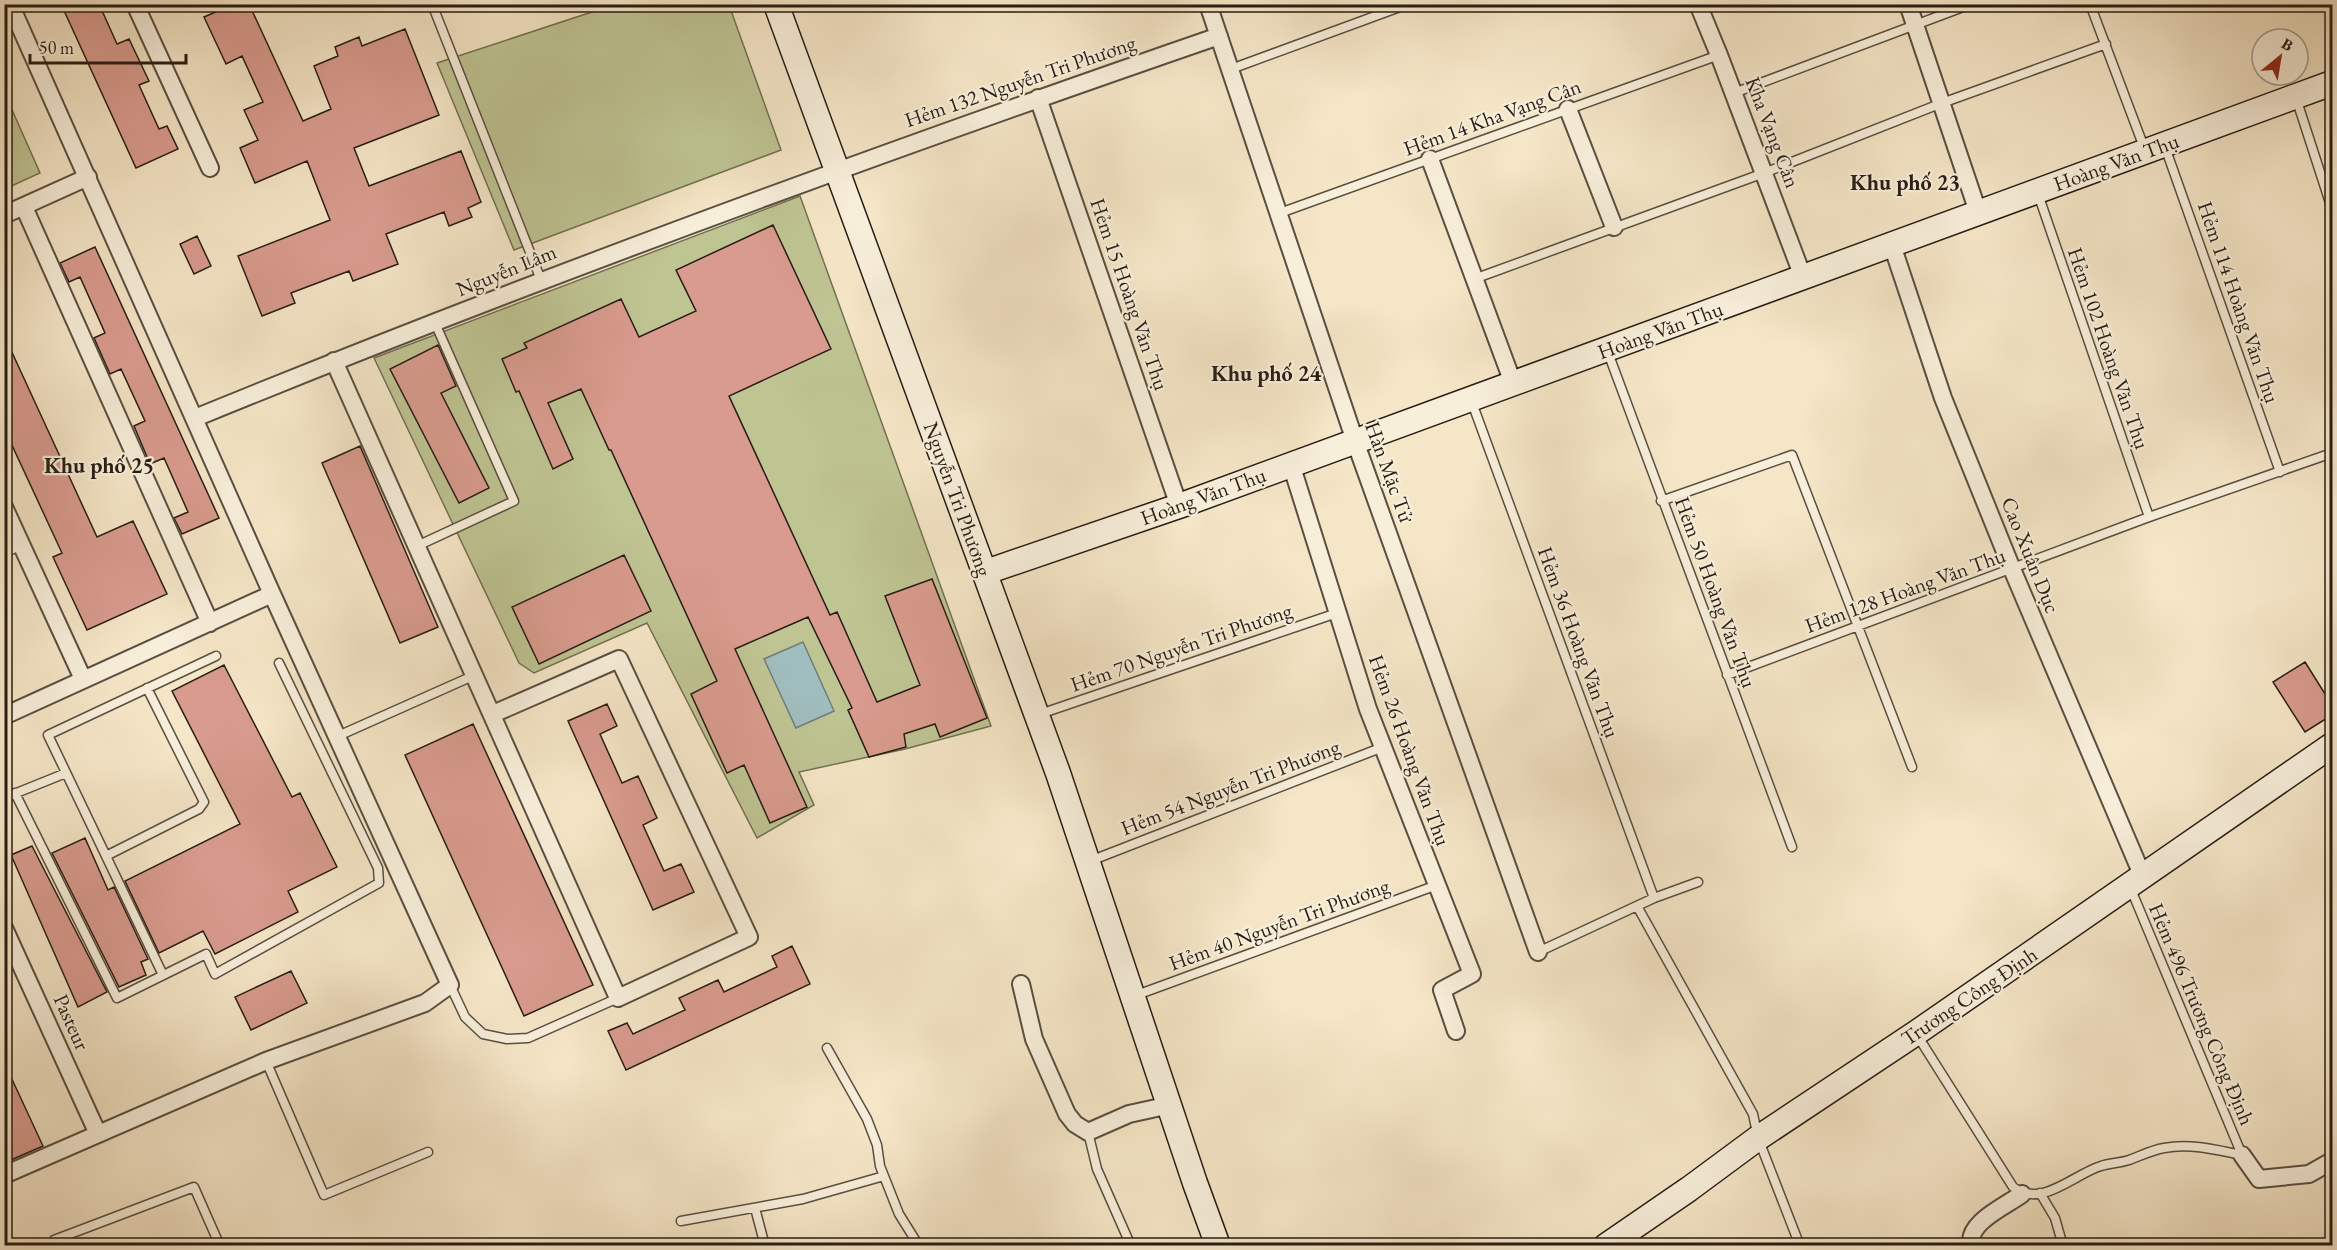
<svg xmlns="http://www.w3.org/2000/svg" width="2337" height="1250" font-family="'EB Garamond',serif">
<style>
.green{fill:#bfc493;stroke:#737054;stroke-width:1.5}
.water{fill:#a0bdbf;stroke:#707d7b;stroke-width:1.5}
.building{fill:#d99b8e;stroke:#271d15;stroke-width:1.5}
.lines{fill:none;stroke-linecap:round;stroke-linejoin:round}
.lane-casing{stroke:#5a4f42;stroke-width:11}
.street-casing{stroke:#5a4f42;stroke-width:20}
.secondary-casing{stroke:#271d15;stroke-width:27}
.lane{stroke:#f8efdb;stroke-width:8}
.street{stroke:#f8efdb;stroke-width:16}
.secondary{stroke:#f8efdb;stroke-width:24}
.labels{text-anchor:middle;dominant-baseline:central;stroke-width:4.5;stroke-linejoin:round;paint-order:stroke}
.street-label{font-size:21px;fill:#271d15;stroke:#f8efdb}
.neighbourhood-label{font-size:22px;font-weight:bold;fill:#271d15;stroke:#f8efdb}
</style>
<rect width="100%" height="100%" fill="#f5e6c7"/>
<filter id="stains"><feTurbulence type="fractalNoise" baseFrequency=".00333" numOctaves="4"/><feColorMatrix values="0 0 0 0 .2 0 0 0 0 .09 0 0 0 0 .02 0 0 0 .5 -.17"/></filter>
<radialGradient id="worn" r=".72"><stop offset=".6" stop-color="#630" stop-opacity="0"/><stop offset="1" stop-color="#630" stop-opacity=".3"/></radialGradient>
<path class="green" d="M613 5H729L781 150 514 250 437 63Z
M5 94 40 173 5 189H4Z
M800 196 991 726 905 749 799 772 814 805 757 838 647 623 534 673 519 663 374 358Z"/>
<path class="water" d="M803 642 834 711 796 728 764 659Z"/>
<path class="building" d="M61 4H99L117 44 129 39 149 81 139 85 159 129 167 126 178 149 136 168Z
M215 4H249L303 121 331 109 314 66 338 56 335 47 359 37 362 46 405 29 439 115 354 148 369 186 461 151 481 202 468 208 472 217 449 226 444 212 386 234 398 264 353 281 349 271 291 293 295 303 262 316 238 256 330 220 307 161 255 183 240 148 258 140 244 110 263 102 242 56 226 64 204 17 218 11Z
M773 225 831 349 729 396 830 615 837 612 877 702 920 685 885 596 932 579 987 718 940 737 935 724 904 734 906 747 869 757 848 710 852 708 808 617 735 649 807 807 770 823 744 765 727 773 691 694 717 681 611 450H609L581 389 548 403 573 459 553 469 519 391 516 392 502 359 527 348 524 343 621 299 639 337 696 311 676 270Z
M197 236 211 266 194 274 180 244Z
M95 247 219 518 182 534 174 518 188 512 164 458 150 464 134 426 145 421 121 369 110 374 94 338 105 333 80 277 69 282 60 263Z
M4 335 97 537 133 521 167 594 87 630 53 557 62 553 4 428Z
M438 345 456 386 441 393 489 488 459 503 390 369Z
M360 446 438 627 400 643 322 463Z
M624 555 651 611 539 664 512 607Z
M2305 662 2332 705V715L2305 732 2273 682Z
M224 665 292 797 300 793 337 867 288 891 298 912 215 954 203 931 159 953 125 881 240 824 172 691Z
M607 704 617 726 600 734 622 783 638 776 657 818 643 825 664 871 681 864 694 892 653 910 568 721Z
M473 724 593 985 524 1016 405 755Z
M85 838 108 890 114 887 148 959 141 962 146 975 119 987 52 853Z
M32 846 107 992 78 1007 11 855Z
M792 946 810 984 626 1070 608 1031 627 1023 633 1034 685 1010 679 998 718 980 724 992 777 967 772 956Z
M291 971 307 1003 251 1030 235 997Z
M4 1062 43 1146 4 1163Z"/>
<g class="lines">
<defs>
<path id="lane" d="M432 4 541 280
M2090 4 2145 150
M1231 69 1408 4
M1734 93 1971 4
M2296 98 2332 209
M2165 147 2280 472
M2038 194 2149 517
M1277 214 1719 55
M1474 279 1764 173 1942 103 2106 44
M1607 350 1792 847
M1471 400 1654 898
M1661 501 1792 455 1912 767
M417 546 514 501 435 323
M4 553 22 545
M1727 675 2149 517 2332 453
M1040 714 1337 613
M338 736 475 675
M15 793 117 998 206 954 215 974 379 883 378 868 279 663
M4 798 66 773
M106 856 199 809 204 802 147 688
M1090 861 1383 747
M2130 887 2242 1155
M1637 906 1753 1114 1758 1138 1800 1246
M1538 952 1654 898 1698 882
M163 975 48 735 216 656
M450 985 465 1017 483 1034 507 1039 528 1038 618 998
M1134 996 1437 885
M1917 1035 2013 1187C2041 1209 2074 1174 2101 1166 2110 1163 2120 1163 2129 1160 2140 1156 2152 1150 2164 1148 2191 1143 2216 1150 2242 1155
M827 1048 867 1119 877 1145 880 1166 899 1214 919 1246
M266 1061 324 1195 428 1152
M1088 1132 1097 1169 1131 1246
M2040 1193 2055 1218 2063 1246
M755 1208 765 1246
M681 1221 803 1199 884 1176
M54 1240 194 1187 220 1246"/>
<path id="street" d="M135 4 210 168
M1208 4 1355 441 1538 952
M1698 4 1719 55 1803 277
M1908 4 1978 212
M1038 98 1179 506
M1568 109 1614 227
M1430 159 1513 383
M24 207 210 623
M4 215 88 177
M1892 245 1943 398 2012 569 2143 877
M334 361 618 998 749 937 619 659 493 714
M195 418C532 280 874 155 1219 36
M1291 464 1368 709 1472 974 1442 990 1456 1031
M4 507 83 679
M4 716 272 594
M4 928 98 1134
M1021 984 1034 1039 1067 1114 1075 1124 1088 1132 1129 1114 1170 1105
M2242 1155 2259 1179 2309 1174 2332 1161
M4 1175 266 1061 425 1003 450 985 272 594 10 4
M1972 1246C1965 1223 2006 1206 2022 1194"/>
<path id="secondary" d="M776 4 1058 773 1195 1183 1218 1246
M986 572 1179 506 2332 83
M1606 1246 1689 1189 1758 1138 1916 1033 2332 745"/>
</defs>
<use href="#lane" class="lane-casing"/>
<use href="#street" class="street-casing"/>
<use href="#secondary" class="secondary-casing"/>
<use href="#lane" class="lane"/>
<use href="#street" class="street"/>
<use href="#secondary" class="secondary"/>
</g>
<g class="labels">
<g class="street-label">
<text transform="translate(1020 81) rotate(-19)">Hẻm 132 Nguyễn Tri Phương</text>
<text transform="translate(1492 117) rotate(-20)">Hẻm 14 Kha Vạng Cân</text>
<text transform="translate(1773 132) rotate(69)">Kha Vạng Cân</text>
<text transform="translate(2116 162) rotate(-20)">Hoàng Văn Thụ</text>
<text transform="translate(506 270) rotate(-22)">Nguyễn Lâm</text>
<text transform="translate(1130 294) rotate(71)">Hẻm 15 Hoàng Văn Thụ</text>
<text transform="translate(2239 302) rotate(71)">Hẻm 114 Hoàng Văn Thụ</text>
<text transform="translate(1660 330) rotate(-20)">Hoàng Văn Thụ</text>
<text transform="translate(2109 348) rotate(71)">Hẻm 102 Hoàng Văn Thụ</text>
<text transform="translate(1390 472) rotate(70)">Hàn Mặc Tử</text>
<text transform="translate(1203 496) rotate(-20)">Hoàng Văn Thụ</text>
<text transform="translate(958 499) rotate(70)">Nguyễn Tri Phương</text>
<text transform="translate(2031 555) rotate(68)">Cao Xuân Dục</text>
<text transform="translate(1905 590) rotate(-20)">Hẻm 128 Hoàng Văn Thụ</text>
<text transform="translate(1716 592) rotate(70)">Hẻm 50 Hoàng Văn Thụ</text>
<text transform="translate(1579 642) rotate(70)">Hẻm 36 Hoàng Văn Thụ</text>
<text transform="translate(1181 647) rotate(-19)">Hẻm 70 Nguyễn Tri Phương</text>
<text transform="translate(1410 750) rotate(70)">Hẻm 26 Hoàng Văn Thụ</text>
<text transform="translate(1230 787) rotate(-21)">Hẻm 54 Nguyễn Tri Phương</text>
<text transform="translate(1279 924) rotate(-20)">Hẻm 40 Nguyễn Tri Phương</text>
<text transform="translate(1969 996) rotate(-34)">Trương Công Định</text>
<text transform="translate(2202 1014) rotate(67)">Hẻm 496 Trương Công Định</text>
<text transform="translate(72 1022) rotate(66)">Pasteur</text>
</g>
<g class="neighbourhood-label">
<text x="1905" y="182">Khu phố 23</text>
<text x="1266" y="373">Khu phố 24</text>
<text x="99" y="465">Khu phố 25</text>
</g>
</g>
<rect width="2337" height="1250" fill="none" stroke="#f5e6c7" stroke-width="24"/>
<rect x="6" y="6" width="2325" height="1238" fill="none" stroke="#271d15" stroke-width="3"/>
<rect x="12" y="12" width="2313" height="1226" fill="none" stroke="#271d15" stroke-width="1.5"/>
<g transform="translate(2280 57) rotate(30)"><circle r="28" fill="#f8efdb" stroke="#a49b8c" stroke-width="1.5"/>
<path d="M0-4.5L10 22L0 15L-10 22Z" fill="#8f2418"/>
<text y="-9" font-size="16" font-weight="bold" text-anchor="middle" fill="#271d15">B</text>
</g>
<path d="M30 54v9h156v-9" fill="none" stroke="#271d15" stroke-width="3"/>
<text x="39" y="54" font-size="18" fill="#271d15" stroke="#f8efdb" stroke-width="4.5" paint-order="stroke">50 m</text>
<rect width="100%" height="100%" filter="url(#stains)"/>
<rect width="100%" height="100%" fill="url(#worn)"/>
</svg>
